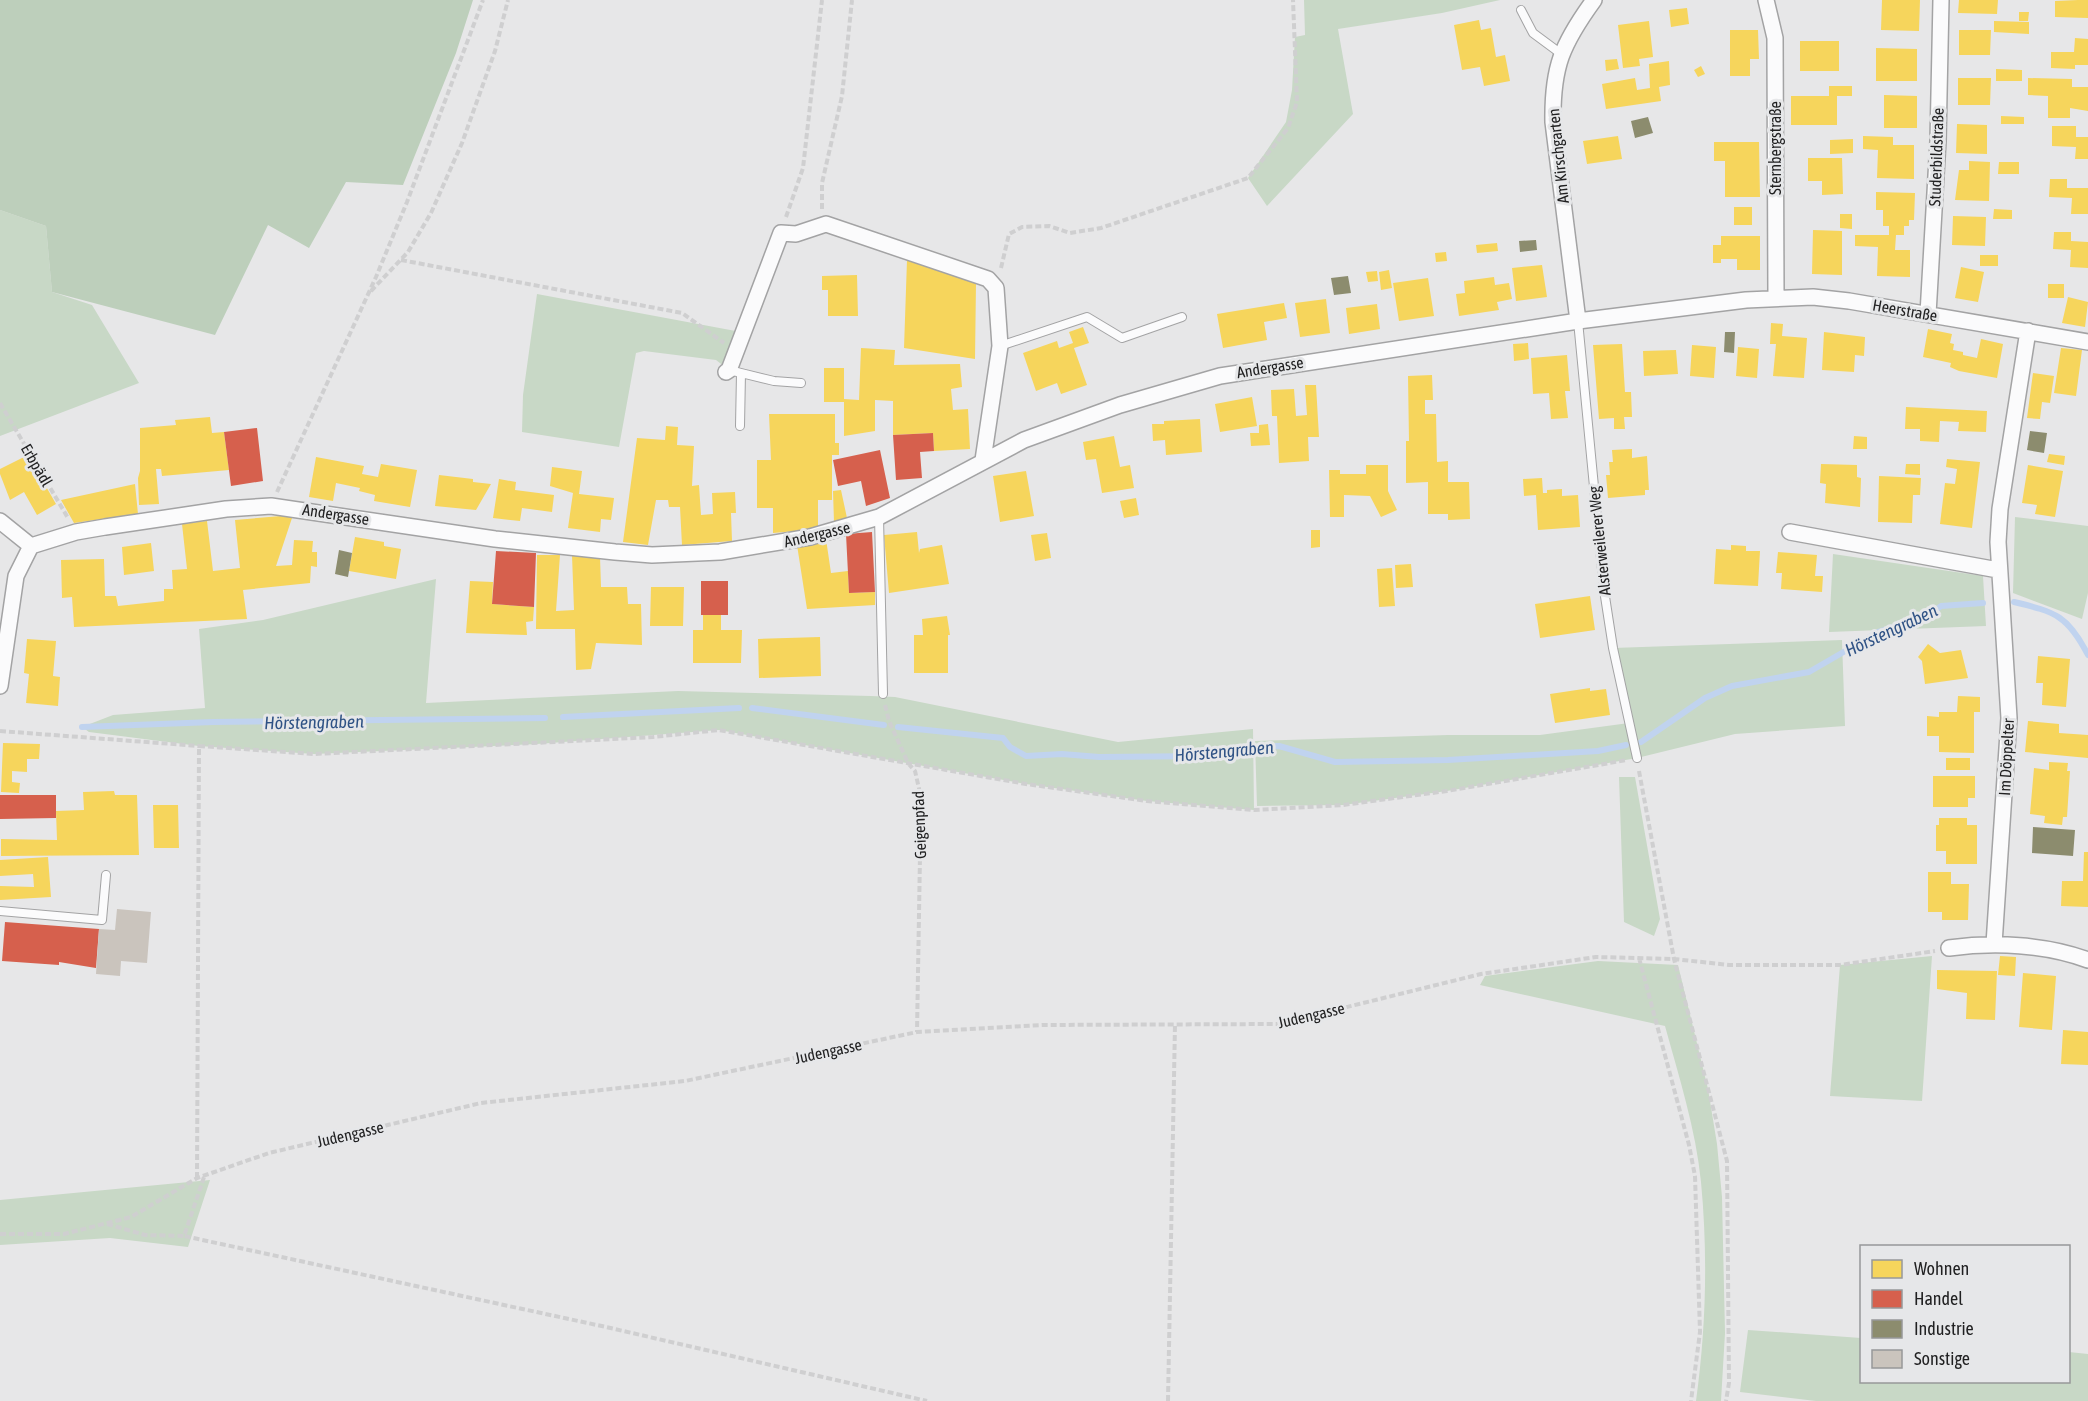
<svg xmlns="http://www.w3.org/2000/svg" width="2088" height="1401" font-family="'Asap Condensed',sans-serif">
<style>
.green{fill:#c8d8c6}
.forest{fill:#bdcfbb}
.homes{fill:#f6d55c}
.shops{fill:#d6604d}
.industry{fill:#8c8c6e}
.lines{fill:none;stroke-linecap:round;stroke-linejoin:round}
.stream{stroke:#c0d3ef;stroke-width:6}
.building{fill:#cac4bd}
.service-casing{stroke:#a3a3a4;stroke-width:10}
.minor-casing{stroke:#a3a3a4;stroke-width:18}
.path{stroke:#cfcfd0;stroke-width:4;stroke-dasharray:6 3;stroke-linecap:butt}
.service{stroke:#fbfbfc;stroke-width:8}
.minor{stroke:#fbfbfc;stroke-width:15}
.labels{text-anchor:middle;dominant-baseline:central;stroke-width:6;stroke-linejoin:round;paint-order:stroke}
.street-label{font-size:16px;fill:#212122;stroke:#e6e7e9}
.water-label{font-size:18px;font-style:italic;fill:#2f5285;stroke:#e6e7e9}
</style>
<rect width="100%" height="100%" fill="#e7e7e8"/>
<path class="green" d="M1304 0H1500L1442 13 1338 29 1353 114 1267 206 1248 178 1286 122 1292 90 1295 37 1305 35Z
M0 210 46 226 52 292 92 305 139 383 0 436Z
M537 294 741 332 729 370 716 360 644 351 636 353 619 447 522 432 523 395Z
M2015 517 2088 526V593L2082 619 2013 593Z
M1833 554 1983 576 1986 626 1829 632Z
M436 579 426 703 678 691 871 696 895 697 1118 742 1253 729 1254 810 1147 801 1026 784 719 730 537 744 314 754 199 746 89 732 82 727 113 715 205 708 199 629 263 620Z
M1842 640 1845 726 1735 734 1637 758 1447 791 1343 805 1257 806 1255 741 1448 735H1540L1629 723 1613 648Z
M1619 777H1635L1660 919 1654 936 1624 922Z
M1932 956 1922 1101 1830 1096 1840 965Z
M1598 961 1678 965 1708 1089 1717 1144 1722 1197 1725 1333 1721 1401H1696C1706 1329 1708 1255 1701 1182 1696 1130 1679 1077 1665 1026L1480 985 1485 976Z
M210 1180 188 1247 110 1238 0 1245V1200Z
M1748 1330 1861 1338 1862 1382H2068L2069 1352 2088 1354V1401H1816L1740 1392Z"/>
<path class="forest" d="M0 0H473L456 53 403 185 346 182 309 248 268 225 215 335 52 292 46 226 0 210Z"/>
<path class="homes" d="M1882 0H1920L1919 31 1881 30Z
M1959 0H1998L1997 14 1958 13Z
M2078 0H2088V18L2055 17V1Z
M1687 8 1689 24 1671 27 1669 10Z
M2019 12H2029L2028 21H2019Z
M1479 20 1481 30 1491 28 1496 57 1505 55 1510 81 1484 86 1480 67 1462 70 1454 25Z
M1649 21 1653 57 1639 59 1640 66 1623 68 1618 25Z
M1994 21 2029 22V34L1994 32Z
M1730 30H1758L1759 59H1750V76H1730Z
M1959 30H1991L1990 55H1959Z
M2075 38 2088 39V65H2075V69L2051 68V52H2074Z
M1800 41H1839V71H1800Z
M1876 48 1917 49V81H1876Z
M1617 59 1619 69 1606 71 1605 60Z
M1669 61 1670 85 1659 87 1661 101 1606 109 1602 84 1635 78 1637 90 1650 88 1649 64Z
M1701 66 1705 74 1698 77 1694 70Z
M1996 69 2022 70V81H1996Z
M1958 78H1991L1990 105H1958Z
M2028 78 2072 79V87H2088V111L2070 108V118H2048V96L2028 95Z
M1829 86H1852V96H1837V125H1791V96H1829Z
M1884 95 1917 96V128H1884Z
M2001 116 2024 117V124H2001Z
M1957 124 1987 125V154L1956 153Z
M2052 126H2076V137H2088V159H2075L2076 147 2052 146Z
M1618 136 1622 159 1587 164 1583 141Z
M1863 136 1893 137V145H1914V179L1877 178 1878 150 1863 149Z
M1853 139V153L1830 154V140Z
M1714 142H1759L1760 197H1725V161H1714Z
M1808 158H1842L1843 194 1822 195V181H1808Z
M1969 161 1990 162 1989 201 1955 200 1959 170H1969Z
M1999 162H2019V174H1998Z
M2050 179H2067V188H2088V214H2071L2072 198 2049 197Z
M1876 192 1915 193 1914 220H1909V226H1904V235H1896L1895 250H1910V277L1877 276 1878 247 1855 246V235H1889V226H1883V210H1876Z
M1734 207H1752V225H1734Z
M1994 209 2012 210V219H1993Z
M1840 214H1852V229L1840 228Z
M1953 216 1986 217 1985 246 1952 245Z
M1813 230 1842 231V275L1812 274Z
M2054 232H2071V241L2088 242V268L2070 267 2071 250 2053 249Z
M1721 236H1760V270H1737V259H1721V263H1713V245H1721Z
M1497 243 1498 251 1477 253 1476 245Z
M1446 252 1447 261 1436 262 1435 253Z
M1980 255H1998V266H1980Z
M907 260 976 283 975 359 904 348Z
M1542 265 1547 297 1516 301 1512 268Z
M1961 267 1984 272 1978 302 1955 298Z
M1389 270 1392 288 1381 290 1379 272Z
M1377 271 1378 281 1368 282 1366 272Z
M857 275 858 316H828V290H822V276Z
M1494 277 1495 285 1509 283 1512 299 1497 302 1499 310 1459 316 1456 294 1465 293 1464 281Z
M1428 278 1434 316 1399 321 1393 283Z
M2048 284H2064V298H2048Z
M2068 297 2088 302 2085 327 2062 323Z
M1326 299 1330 333 1300 337 1295 303Z
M1284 303 1287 318 1264 322 1267 340 1223 348 1217 314Z
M1377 304 1380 329 1349 334 1346 308Z
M1771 323 1783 324 1782 336 1807 338 1804 378 1773 376 1776 344H1770Z
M1083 327 1089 343 1074 348 1087 385 1061 394 1057 383 1036 391 1023 353 1057 341 1059 348 1073 343 1069 332Z
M1928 329 1952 334 1950 343 1954 344 1953 350 1963 352V355L1977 358 1981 339 2003 344 1997 378 1959 371 1950 367 1951 363 1923 357Z
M1824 332 1865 337 1864 356 1855 355 1854 372 1822 370Z
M1528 343 1529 359 1514 361 1513 344Z
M1622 344 1625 392H1631L1632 417H1624L1625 429H1614V418L1599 419 1593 345Z
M1692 345 1716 347 1714 378 1690 376Z
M1738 347 1759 349 1757 378 1736 376Z
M861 348 895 350 894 365 960 364 962 387 951 389 953 410 968 409 970 449 934 451 933 433 893 435V401L875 400V431L844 436V402H824V368H844V399L859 400Z
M2061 348 2082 350 2076 396 2054 393Z
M1676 350 1678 374 1644 376 1643 351Z
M1567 355 1570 391H1565L1568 418 1551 419 1549 393 1533 394 1531 358Z
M2033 373 2054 376 2050 403 2042 402 2040 419 2027 418Z
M1432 375 1433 400H1425V414H1436L1437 462 1448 461V482H1469L1470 519 1448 520V514H1428V482L1406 483V441H1409L1408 376Z
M1305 385H1316L1319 437H1308L1309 461 1279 463 1277 416H1272L1271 390 1294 389 1296 416 1307 415Z
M1252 397 1257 426 1220 432 1215 404Z
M1906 407 1987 411 1986 432 1958 431 1959 422 1940 421 1939 442 1920 441V429H1905Z
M769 414H835V443H839V455H832V500H818V529L773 533V508H757V460H771Z
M210 417 212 433 224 432 229 470 162 476 161 469H156L159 504 139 505 138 478 140 471V428L176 425 175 420Z
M1200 419 1202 452 1166 455 1165 440 1153 441 1152 424H1164V421Z
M1268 424 1270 445 1251 446 1250 433H1259V425Z
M666 426 678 427 677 445 694 446 692 486 699 485 701 515 713 514 712 493 735 492 736 513H731L732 541 682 545 680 507H669L668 500H656L648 545 623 542 637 438 665 440Z
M1114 436 1120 467 1130 465 1134 488 1102 493 1096 459 1086 460 1083 442Z
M1854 436 1867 437V449H1853Z
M1632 449V458L1647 456 1649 490H1645V495L1608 498 1606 475H1610L1609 462H1613L1612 450Z
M2049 454 2065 456 2064 465 2047 462Z
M28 455 56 504 37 515 24 492 10 500 0 474V469Z
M316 457 364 466 362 474 378 477 381 464 417 470 410 507 374 501 375 495 359 491 360 488 336 483 333 501 309 497Z
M1947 459 1980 462 1972 528 1940 524 1945 483 1955 484 1957 469 1946 467Z
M1821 464 1857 465V477L1861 478 1860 507 1825 503 1826 484 1820 483Z
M1906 464H1920V475L1905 474Z
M1366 465H1388V491L1397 510 1381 517 1370 496 1344 495V517H1330L1329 470H1340V474H1366Z
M2028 465 2063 471 2055 517 2035 514 2037 505 2022 503Z
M552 467 582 471 579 494 614 498 611 520 601 519 600 532 568 528 573 493 550 486Z
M1026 471 1034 516 1000 522 993 476Z
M439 475 473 479V482L491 484 476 510 435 506Z
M1879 476 1921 478 1920 495H1913L1912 523 1878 522Z
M1542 478 1543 493H1547V490L1562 489V496L1578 495 1580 527 1538 530 1536 495 1524 496 1523 479Z
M499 479 516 482 515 490 554 495 552 512 522 508 520 521 493 518Z
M135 484 138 514 74 523 61 500Z
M841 490 847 518 834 522 833 491Z
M1136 498 1139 515 1124 518 1120 501Z
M293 515 276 566 292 565 294 540 313 541 312 552H317V567L311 566 310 583 243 590 247 619 74 627 72 597 62 598 61 560 104 559 105 596H116L118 606 164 601V589H173L172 570 187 569 182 524 207 521 213 571 240 568 235 520Z
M1311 530H1320V547L1311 548Z
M917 532 919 553 920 549 942 545 949 584 889 593 884 535Z
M1047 533 1051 558 1035 561 1031 535Z
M355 537 384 542V546L401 549 396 579 349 571Z
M826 539 831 573 848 571 849 593 875 592V605L807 609 797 545Z
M151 543 154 571 124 575 122 547Z
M1731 545 1746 546V551H1760L1758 586 1714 584 1716 549 1731 550Z
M1778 552 1817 555 1815 576H1823L1822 592 1781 589 1782 573H1776Z
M537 555H560L556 611 574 610 572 555 600 557 601 587H627L628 604H641L642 645 596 643 591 669 576 670 575 629H536Z
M1411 564 1413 587 1396 588 1395 565Z
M1392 568 1395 606 1379 607 1377 569Z
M470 581 493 582 492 604 534 607 533 621 526 622 527 635 466 633Z
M651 587H684L683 626H650Z
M1590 596 1595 630 1540 638 1535 604Z
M703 615H721V630H742L741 663H693V630H703Z
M947 616 950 635H948V673H914V635H923L922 619Z
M820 637 821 676 759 678 758 639Z
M27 639 56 641 53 676 60 677 58 706 26 703 29 674 24 673Z
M1928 644 1940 653 1961 650 1968 678 1925 684 1922 661 1918 657Z
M2038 656 2070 659 2066 707 2042 705 2043 683H2036Z
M1590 688V691L1606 689 1610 715 1555 723 1550 694Z
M1958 696 1980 697V712H1974V753L1939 752V736H1927V716L1939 717V712H1957Z
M2028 721 2059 724V733L2088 735V758L2025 752Z
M3 743 40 744 39 759H27V772L12 771V782L20 783 19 793 1 792Z
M1946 758H1970V770H1946Z
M2049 762 2068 763 2067 771H2070L2067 817H2063L2062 825 2044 823 2045 816 2030 814 2034 768 2049 770Z
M1933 776H1975V798H1968V807H1933Z
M114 791 115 795H137L139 855 1 856V839L57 840 56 811 84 810 83 792Z
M153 805H178L179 848H154Z
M1939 818H1967V825H1977V864H1946V851H1936V825H1939Z
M2084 852H2088V907L2061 906 2062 881H2083Z
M48 857 51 897 0 900V886L34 887 33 874 0 876V860Z
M1928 872H1951V884H1969L1968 920H1942V912H1928Z
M2000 956 2016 957 2015 976 1998 975Z
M1937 970 1997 971 1995 1020 1966 1019 1967 993 1937 989Z
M2023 973 2056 976 2052 1030 2019 1027Z
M2063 1030 2088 1032V1065L2061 1064Z"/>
<path class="shops" d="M257 428 263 481 231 486 224 432Z
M933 433 934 451 920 452 922 478 896 480 893 435Z
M880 450 890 498 866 506 861 481 838 486 833 460Z
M872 532 875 592 849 593 846 534Z
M496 551 536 553 534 607 492 604Z
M701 581H728V615H701Z
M0 795H56V818L0 819Z
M5 922 99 929 96 968 59 962V965L2 961Z"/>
<path class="industry" d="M1648 117 1653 133 1635 138 1631 121Z
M1536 240 1537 250 1520 252 1519 241Z
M1348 276 1351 293 1334 295 1331 278Z
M1725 332H1735L1734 353 1724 352Z
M2030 431 2047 433 2044 453 2027 450Z
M339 550 352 553 348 577 335 574Z
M2033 827 2075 830 2073 856 2032 853Z"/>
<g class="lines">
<path class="stream" d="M2014 602C2056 612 2068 616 2088 655
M752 708 884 725
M563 717 739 708
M82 727 213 722 545 718
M898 727 1003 738 1010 747 1026 756 1062 754 1099 757 1211 756 1250 747 1279 746 1335 762 1448 760 1598 751 1626 745
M1641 742 1705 698 1732 686 1809 672 1878 632 1931 614 1941 606 1983 603"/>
</g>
<path class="building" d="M117 909 151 912 147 963 121 961 120 976 96 974 99 929 115 930Z"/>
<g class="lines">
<defs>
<path id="service" d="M1521 10 1533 33 1560 53
M1578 321 1604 590 1613 648 1637 758
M1000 346 1087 317 1122 338 1182 317
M729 370 774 381 801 383
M740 426 741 373
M879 517 883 694
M0 911 102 920 106 875"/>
<path id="minor" d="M1766 0 1775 38 1776 298
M1928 314 1938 141 1941 0
M1578 321 1553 122C1552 67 1562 44 1594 0
M726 372 729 370 781 233 796 234 826 224 988 279 996 288 1000 346 983 460
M0 521 31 546
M1790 532 1998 570
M0 686 16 576 31 546 76 532 105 527 226 509 271 506 495 539 615 552 652 555 720 552 810 537 879 517 1024 440 1120 405 1220 376 1578 321 1746 300 1813 297 1849 301 2088 342
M1994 944 2009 718 1998 542 2000 509 2028 331
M1949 948C1994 942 2045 944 2088 960"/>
</defs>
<use href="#service" class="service-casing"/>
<use href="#minor" class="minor-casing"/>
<path class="path" d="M822 209V183L842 96 852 0
M786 217 803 168 822 0
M401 260 682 313 724 343
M1001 268 1009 234 1022 227 1049 226 1070 233 1101 228 1248 178 1288 128 1297 102 1293 0
M371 291 408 252 431 213 462 143 495 51 508 0
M0 403 68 518
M277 492 376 277 407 202 483 0
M885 705 889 721 908 763 915 771 921 797 917 1032
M0 731 199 746
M1639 771 1674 959 1727 1161 1729 1383 1726 1401
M1639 958 1689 1145 1695 1176 1700 1332 1691 1401
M204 1177 184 1236 606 1327 927 1401
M197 1178 199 746 314 754 653 737 719 730 1026 784 1147 801 1254 810 1343 805 1447 791 1627 760
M107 1224 145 1235 184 1236
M0 1234H64L131 1217 197 1178 269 1153 481 1103 685 1081 917 1032 1042 1025 1278 1024 1481 974 1596 957 1674 959 1729 965H1840L1935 951
M1168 1401 1175 1024"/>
<use href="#service" class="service"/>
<use href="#minor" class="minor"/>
</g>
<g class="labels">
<g class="street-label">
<text transform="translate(1775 148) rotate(-90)">Sternbergstraße</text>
<text transform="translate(1558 156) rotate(-96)">Am Kirschgarten</text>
<text transform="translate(1936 157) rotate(-88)">Studerbildstraße</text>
<text transform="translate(1905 310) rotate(10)">Heerstraße</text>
<text transform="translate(1270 367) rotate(-9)">Andergasse</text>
<text transform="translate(37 465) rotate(60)">Erbpädl</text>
<text transform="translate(336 514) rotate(9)">Andergasse</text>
<text transform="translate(817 534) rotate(-13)">Andergasse</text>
<text transform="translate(1599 541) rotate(-96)">Alsterweilerer Weg</text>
<text transform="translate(2006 757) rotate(-87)">Im Döppelter</text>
<text transform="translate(919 825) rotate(-92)">Geigenpfad</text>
<text transform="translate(1311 1015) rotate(-13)">Judengasse</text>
<text transform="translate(828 1051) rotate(-12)">Judengasse</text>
<text transform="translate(350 1134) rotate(-13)">Judengasse</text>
</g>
<g class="water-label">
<text transform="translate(1891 630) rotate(-25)">Hörstengraben</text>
<text transform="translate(314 722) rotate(-1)">Hörstengraben</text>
<text transform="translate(1224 751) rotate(-5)">Hörstengraben</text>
</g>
</g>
<rect x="1860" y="1245" width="210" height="138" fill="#e6e7e9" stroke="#979899" stroke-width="1.5"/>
<rect x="1872" y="1260" width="30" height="18" fill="#f6d55c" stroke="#979899" stroke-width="1.5"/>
<text x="1914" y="1275" font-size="18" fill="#212122">Wohnen</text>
<rect x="1872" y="1290" width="30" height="18" fill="#d6604d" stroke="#979899" stroke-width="1.5"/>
<text x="1914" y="1305" font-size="18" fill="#212122">Handel</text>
<rect x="1872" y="1320" width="30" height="18" fill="#8c8c6e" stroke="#979899" stroke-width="1.5"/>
<text x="1914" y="1335" font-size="18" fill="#212122">Industrie</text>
<rect x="1872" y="1350" width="30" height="18" fill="#cac4bd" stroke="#979899" stroke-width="1.5"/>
<text x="1914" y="1365" font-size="18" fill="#212122">Sonstige</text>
</svg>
